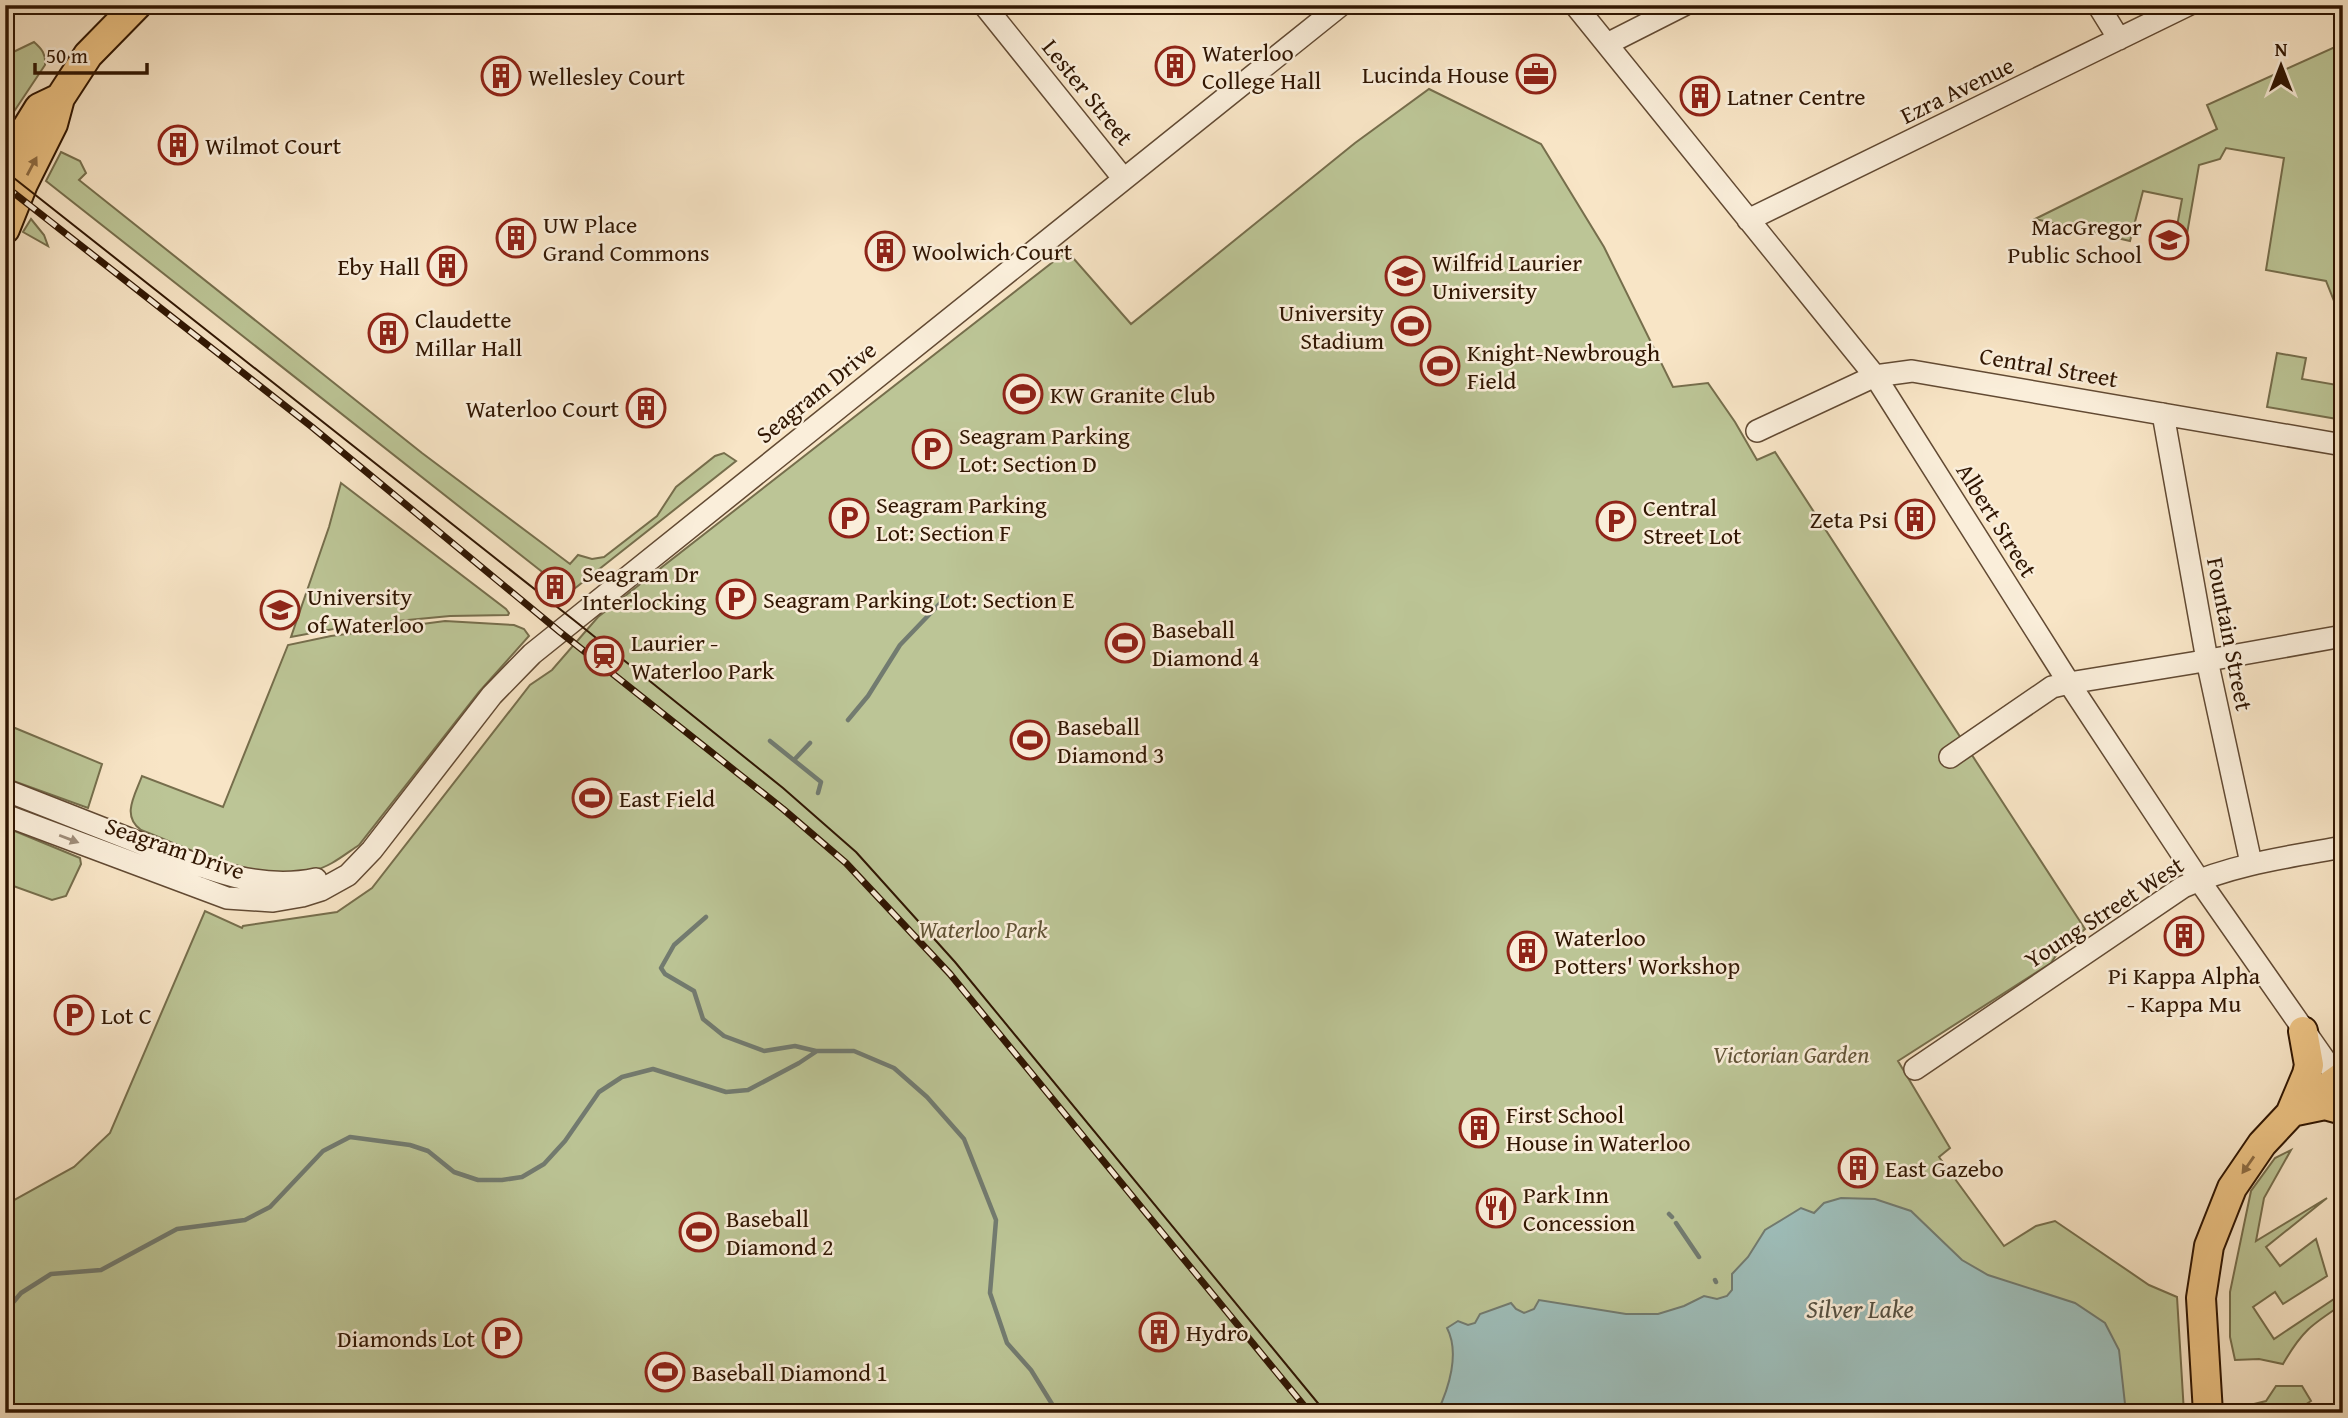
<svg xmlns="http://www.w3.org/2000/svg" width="2348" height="1418" font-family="'Gentium Book Plus',serif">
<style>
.green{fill:#bcc596;stroke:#766e4c;stroke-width:2}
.water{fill:#9ebeba;stroke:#727b70;stroke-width:2}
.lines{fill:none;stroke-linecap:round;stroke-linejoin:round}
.stream{stroke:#727b70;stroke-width:4.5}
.minor-casing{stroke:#624a33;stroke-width:24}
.major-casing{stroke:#301602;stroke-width:32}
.minor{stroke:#faeeda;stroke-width:21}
.major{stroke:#ecc283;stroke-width:28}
.tram{stroke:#301602;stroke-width:2}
.rail-casing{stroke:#301602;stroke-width:7}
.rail{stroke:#faeeda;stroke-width:4.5;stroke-dasharray:13;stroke-linecap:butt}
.oneway{fill:#8e6c42}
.oneway2{fill:#9f8d79}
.labels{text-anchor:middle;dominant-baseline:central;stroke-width:5;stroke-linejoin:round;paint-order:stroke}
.poi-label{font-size:24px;fill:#301602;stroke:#faeeda;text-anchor:start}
.street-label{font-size:24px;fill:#301602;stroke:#faeeda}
.park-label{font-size:24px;font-style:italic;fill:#615336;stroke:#faeeda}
.water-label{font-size:26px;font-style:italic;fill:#565142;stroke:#faeeda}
</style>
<rect width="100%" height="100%" fill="#f8e5c6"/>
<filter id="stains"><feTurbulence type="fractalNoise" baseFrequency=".00286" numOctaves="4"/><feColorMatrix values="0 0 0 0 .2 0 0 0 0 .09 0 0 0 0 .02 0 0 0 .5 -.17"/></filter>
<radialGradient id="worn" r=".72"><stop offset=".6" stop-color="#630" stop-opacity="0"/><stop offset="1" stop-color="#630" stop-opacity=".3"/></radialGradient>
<path class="green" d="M34 42C42 49 46 54 45 65L5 125V56Z
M2335 47 2343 61V324L2336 322 2338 311 2326 281 2266 270 2284 158 2226 148 2220 159 2199 165 2184 251 2173 248 2182 199 2143 191 2130 241 2035 219 2217 129 2207 105Z
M1429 89 1541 144 1604 247 1673 387 1708 383 1735 422 1757 460 1775 452 2085 929 2057 954 2051 963 1898 1061 1950 1148 1939 1157 2004 1246 2036 1226 2055 1221 2149 1285 2177 1297 2184 1413H5V1205L74 1167 110 1133 205 911 242 928 243 926 337 912 372 888 530 685 552 670 598 617 1067 251 1131 324 1355 143Z
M61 152 80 161 86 173 79 180 422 453 570 564 578 555 592 559 604 557 657 516 676 487 715 456 724 453 736 461 569 593 46 181Z
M31 219 44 235 48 246 23 232Z
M2277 353 2306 358 2302 379 2343 386V420L2267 407Z
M341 483 506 609 509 613 508 615 450 616 355 625 291 637 329 527Z
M445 621 514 625 524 629 529 636 479 692 359 845C344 855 330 867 312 871 258 885 191 849 141 830 121 816 135 795 142 776L223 807 288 645 331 636Z
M15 728 102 764 88 808 5 778V729Z
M5 827 80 858 81 864 66 896 52 900 5 883Z
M2291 1150 2264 1198 2256 1241 2327 1198 2266 1247 2280 1266 2316 1239 2327 1276 2283 1304 2275 1292 2253 1307 2274 1339 2340 1295 2343 1304C2311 1325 2302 1331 2283 1364L2259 1359 2235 1360 2230 1337V1292L2251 1191 2275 1158Z
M2276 1386H2302L2311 1401 2292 1413H2235L2234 1409 2266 1401Z"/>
<path class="water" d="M1841 1198 1875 1199 1911 1211 1962 1260 1988 1275 2075 1303 2105 1323 2119 1350 2126 1413H1437C1449 1388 1460 1353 1447 1328L1458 1321 1468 1325 1475 1323 1480 1314 1511 1303 1516 1309 1524 1313 1534 1309 1539 1300 1626 1314H1658L1684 1306 1704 1296 1717 1299 1727 1296 1732 1290V1274L1748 1257 1765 1230 1801 1208 1814 1213 1824 1203Z"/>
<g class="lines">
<path class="stream" d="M848 720 868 696 900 645 947 596
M770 741 821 782 818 793
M794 760 810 743
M706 917 674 945 661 968 665 974 694 991 703 1019 724 1036 764 1051 795 1046 816 1051
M1669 1214 1672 1217
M1676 1223 1699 1257
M1715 1280 1716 1282
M5 1312 21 1293 51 1274 101 1270 177 1229 245 1220 270 1207 323 1151 350 1137 410 1145 428 1151 454 1172 478 1180H502L522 1177 544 1164 565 1141 599 1092 622 1077 653 1069 726 1092 748 1090 799 1063 817 1051H854L894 1068 927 1097 964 1139 996 1220 990 1293 1007 1343 1031 1370 1052 1404 1054 1413"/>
<defs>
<path id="minor" d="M984 5 1123 178
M1575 5 1875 376 2069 683 2199 880 2343 1086
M2098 5 2119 39
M1607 44 1684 5
M1748 220 2188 5
M2163 414 2207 660 2251 863
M1757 431 1875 376 1912 371 2343 445
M1950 757 2052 687 2069 683 2192 663 2343 636
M5 790C52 808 98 827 145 845 200 866 256 892 316 879
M5 815 227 898 273 901 302 896 321 890 348 875 372 850 492 695 532 654 1341 5
M1915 1069 2183 887C2234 864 2288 857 2343 847"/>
<path id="major" d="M5 163 39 108 60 98
M5 229 23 184 53 124 60 98 88 55 137 5
M2296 1111 2325 1105 2343 1110
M2291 1112 2307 1074 2309 1065 2303 1031
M2208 1413 2201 1298 2209 1246 2232 1188 2262 1144 2291 1113 2343 1076"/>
</defs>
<use href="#minor" class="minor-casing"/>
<use href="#major" class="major-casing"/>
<use href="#minor" class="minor"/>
<use href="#major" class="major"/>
<path class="tram" d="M5 171 575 621 783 788 856 852 955 962 1326 1413
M524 601 736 771"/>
<defs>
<path id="rail" d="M5 186 312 427 560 632 783 809 846 863 950 974 1310 1413"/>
</defs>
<use href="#rail" class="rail-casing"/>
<use href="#rail" class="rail"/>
</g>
<defs><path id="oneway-solid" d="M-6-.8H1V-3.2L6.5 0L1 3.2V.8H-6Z" transform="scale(1.75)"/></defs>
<g class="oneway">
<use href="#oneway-solid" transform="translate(32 166) rotate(-62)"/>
<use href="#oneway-solid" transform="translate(2248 1165) rotate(125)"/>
</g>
<use class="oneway2" href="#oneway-solid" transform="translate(69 839) rotate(21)"/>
<defs>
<symbol id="building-ring" viewBox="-11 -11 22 22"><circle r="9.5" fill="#faeeda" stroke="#8f2418" stroke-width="1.5"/><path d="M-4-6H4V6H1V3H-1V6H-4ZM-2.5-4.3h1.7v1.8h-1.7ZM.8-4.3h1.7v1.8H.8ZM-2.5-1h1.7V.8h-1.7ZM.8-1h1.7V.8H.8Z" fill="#8f2418"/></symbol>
<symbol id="office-ring" viewBox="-11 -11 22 22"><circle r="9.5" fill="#faeeda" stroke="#8f2418" stroke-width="1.5"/><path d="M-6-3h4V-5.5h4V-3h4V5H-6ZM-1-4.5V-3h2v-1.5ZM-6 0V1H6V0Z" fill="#8f2418"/></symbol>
<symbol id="school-ring" viewBox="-11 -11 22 22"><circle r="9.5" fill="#faeeda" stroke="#8f2418" stroke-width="1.5"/><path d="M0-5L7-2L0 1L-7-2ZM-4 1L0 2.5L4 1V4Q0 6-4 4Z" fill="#8f2418"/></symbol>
<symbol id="university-ring" viewBox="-11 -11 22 22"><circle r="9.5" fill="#faeeda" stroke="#8f2418" stroke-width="1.5"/><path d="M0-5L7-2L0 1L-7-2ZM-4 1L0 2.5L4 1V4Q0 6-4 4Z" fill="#8f2418"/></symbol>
<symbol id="stadium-ring" viewBox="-11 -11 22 22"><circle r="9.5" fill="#faeeda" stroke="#8f2418" stroke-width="1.5"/><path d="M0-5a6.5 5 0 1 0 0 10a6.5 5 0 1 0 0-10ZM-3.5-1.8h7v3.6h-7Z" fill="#8f2418"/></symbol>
<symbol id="parking-ring" viewBox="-11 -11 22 22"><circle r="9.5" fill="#faeeda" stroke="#8f2418" stroke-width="1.5"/><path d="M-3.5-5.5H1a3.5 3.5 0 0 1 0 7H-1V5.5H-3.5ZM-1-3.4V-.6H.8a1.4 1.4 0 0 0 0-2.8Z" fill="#8f2418"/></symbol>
<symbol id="station-ring" viewBox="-11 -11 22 22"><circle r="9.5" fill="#faeeda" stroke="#8f2418" stroke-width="1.5"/><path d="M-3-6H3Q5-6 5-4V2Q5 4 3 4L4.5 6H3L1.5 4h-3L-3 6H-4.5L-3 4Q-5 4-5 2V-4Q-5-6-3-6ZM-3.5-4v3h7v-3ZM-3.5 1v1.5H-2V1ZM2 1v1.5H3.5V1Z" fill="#8f2418"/></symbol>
<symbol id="restaurant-ring" viewBox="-11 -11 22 22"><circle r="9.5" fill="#faeeda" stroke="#8f2418" stroke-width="1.5"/><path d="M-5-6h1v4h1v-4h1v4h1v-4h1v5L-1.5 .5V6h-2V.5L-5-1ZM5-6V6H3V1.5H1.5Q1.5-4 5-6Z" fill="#8f2418"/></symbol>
</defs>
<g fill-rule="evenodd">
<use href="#building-ring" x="1153" y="44" width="44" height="44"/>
<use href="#office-ring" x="1514" y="52" width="44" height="44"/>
<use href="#building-ring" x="479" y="54" width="44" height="44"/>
<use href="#building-ring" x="1678" y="74" width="44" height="44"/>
<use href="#building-ring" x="156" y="123" width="44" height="44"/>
<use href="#building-ring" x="494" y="216" width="44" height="44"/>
<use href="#school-ring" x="2147" y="218" width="44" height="44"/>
<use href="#building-ring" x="863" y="229" width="44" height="44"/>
<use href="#building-ring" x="425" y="244" width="44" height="44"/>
<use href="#university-ring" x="1383" y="254" width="44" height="44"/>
<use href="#stadium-ring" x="1389" y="304" width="44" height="44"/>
<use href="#building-ring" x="366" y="311" width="44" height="44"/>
<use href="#stadium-ring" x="1418" y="344" width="44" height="44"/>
<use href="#stadium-ring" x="1001" y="372" width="44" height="44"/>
<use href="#building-ring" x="624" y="386" width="44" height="44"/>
<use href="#parking-ring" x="910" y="427" width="44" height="44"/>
<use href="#parking-ring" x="827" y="496" width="44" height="44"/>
<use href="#building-ring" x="1893" y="497" width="44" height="44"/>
<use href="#parking-ring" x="1594" y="499" width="44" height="44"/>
<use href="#building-ring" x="533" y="565" width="44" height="44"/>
<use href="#parking-ring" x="714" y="577" width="44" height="44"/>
<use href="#university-ring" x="258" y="588" width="44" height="44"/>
<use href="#stadium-ring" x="1103" y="621" width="44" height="44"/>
<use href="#station-ring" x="582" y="634" width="44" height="44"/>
<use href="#stadium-ring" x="1008" y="718" width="44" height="44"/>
<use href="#stadium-ring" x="570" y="776" width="44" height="44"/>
<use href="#building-ring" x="2162" y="914" width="44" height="44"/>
<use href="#building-ring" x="1505" y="929" width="44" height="44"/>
<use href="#parking-ring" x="52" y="993" width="44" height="44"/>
<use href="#building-ring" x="1457" y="1106" width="44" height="44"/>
<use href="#building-ring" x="1836" y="1146" width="44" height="44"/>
<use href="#restaurant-ring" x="1474" y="1186" width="44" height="44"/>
<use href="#stadium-ring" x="677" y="1210" width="44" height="44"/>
<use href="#building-ring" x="1137" y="1310" width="44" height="44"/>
<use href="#parking-ring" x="480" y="1316" width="44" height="44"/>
<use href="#stadium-ring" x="643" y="1350" width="44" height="44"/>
</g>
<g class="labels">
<g class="poi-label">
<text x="1202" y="52">Waterloo<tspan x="1202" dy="28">College Hall</tspan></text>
<text x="1509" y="74" text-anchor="end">Lucinda House</text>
<text x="528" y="76">Wellesley Court</text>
<text x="1727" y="96">Latner Centre</text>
<text x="205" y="145">Wilmot Court</text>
<text x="543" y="224">UW Place<tspan x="543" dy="28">Grand Commons</tspan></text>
<text x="2142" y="226" text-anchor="end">MacGregor<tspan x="2142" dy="28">Public School</tspan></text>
<text x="912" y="251">Woolwich Court</text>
<text x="1432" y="262">Wilfrid Laurier<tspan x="1432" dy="28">University</tspan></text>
<text x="420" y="266" text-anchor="end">Eby Hall</text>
<text x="1384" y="312" text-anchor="end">University<tspan x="1384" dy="28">Stadium</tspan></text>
<text x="415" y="319">Claudette<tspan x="415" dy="28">Millar Hall</tspan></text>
<text x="1467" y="352">Knight-Newbrough<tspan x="1467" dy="28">Field</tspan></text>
<text x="1050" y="394">KW Granite Club</text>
<text x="619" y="408" text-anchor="end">Waterloo Court</text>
<text x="959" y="435">Seagram Parking<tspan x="959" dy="28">Lot: Section D</tspan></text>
<text x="876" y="504">Seagram Parking<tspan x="876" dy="28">Lot: Section F</tspan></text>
<text x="1643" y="507">Central<tspan x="1643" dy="28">Street Lot</tspan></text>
<text x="1888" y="519" text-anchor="end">Zeta Psi</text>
<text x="582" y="573">Seagram Dr<tspan x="582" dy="28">Interlocking</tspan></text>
<text x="307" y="596">University<tspan x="307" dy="28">of Waterloo</tspan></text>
<text x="763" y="599">Seagram Parking Lot: Section E</text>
<text x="1152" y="629">Baseball<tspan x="1152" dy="28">Diamond 4</tspan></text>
<text x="631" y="642">Laurier -<tspan x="631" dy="28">Waterloo Park</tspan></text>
<text x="1057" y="726">Baseball<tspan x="1057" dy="28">Diamond 3</tspan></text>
<text x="619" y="798">East Field</text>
<text x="1554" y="937">Waterloo<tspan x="1554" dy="28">Potters' Workshop</tspan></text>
<text x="2184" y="975" text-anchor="middle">Pi Kappa Alpha<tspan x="2184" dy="28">- Kappa Mu</tspan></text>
<text x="101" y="1015">Lot C</text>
<text x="1506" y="1114">First School<tspan x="1506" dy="28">House in Waterloo</tspan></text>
<text x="1885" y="1168">East Gazebo</text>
<text x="1523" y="1194">Park Inn<tspan x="1523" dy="28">Concession</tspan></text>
<text x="726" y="1218">Baseball<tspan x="726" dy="28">Diamond 2</tspan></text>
<text x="1186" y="1332">Hydro</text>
<text x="475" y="1338" text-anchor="end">Diamonds Lot</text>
<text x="692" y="1372">Baseball Diamond 1</text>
</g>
<g class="street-label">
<text transform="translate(1957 90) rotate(-26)">Ezra Avenue</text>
<text transform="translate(1088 92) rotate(51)">Lester Street</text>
<text transform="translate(2049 367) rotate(10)">Central Street</text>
<text transform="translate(816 392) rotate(-39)">Seagram Drive</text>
<text transform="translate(1997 520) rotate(58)">Albert Street</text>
<text transform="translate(2230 634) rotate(79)">Fountain Street</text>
<text transform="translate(175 848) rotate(19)">Seagram Drive</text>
<text transform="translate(2104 912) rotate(-33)">Young Street West</text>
</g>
<g class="park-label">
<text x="983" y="929">Waterloo Park</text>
<text x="1791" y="1054">Victorian Garden</text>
</g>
<g class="water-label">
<text x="1860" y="1308">Silver Lake</text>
</g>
</g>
<rect width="2348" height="1418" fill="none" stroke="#f8e5c6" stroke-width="28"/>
<rect x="7" y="7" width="2334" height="1404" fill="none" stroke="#301602" stroke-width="3.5"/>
<rect x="14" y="14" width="2320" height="1390" fill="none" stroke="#301602" stroke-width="2"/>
<g transform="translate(2281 66)" stroke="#faeeda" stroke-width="5" paint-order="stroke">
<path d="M0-5L12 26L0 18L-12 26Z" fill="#301602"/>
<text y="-10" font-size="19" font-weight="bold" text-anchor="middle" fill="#301602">N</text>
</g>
<path d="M35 63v10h112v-10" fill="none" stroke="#301602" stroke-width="3.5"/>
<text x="46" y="63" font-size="21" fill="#301602" stroke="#faeeda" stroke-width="5" paint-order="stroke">50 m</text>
<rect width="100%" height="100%" filter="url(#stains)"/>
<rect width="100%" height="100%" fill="url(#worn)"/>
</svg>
